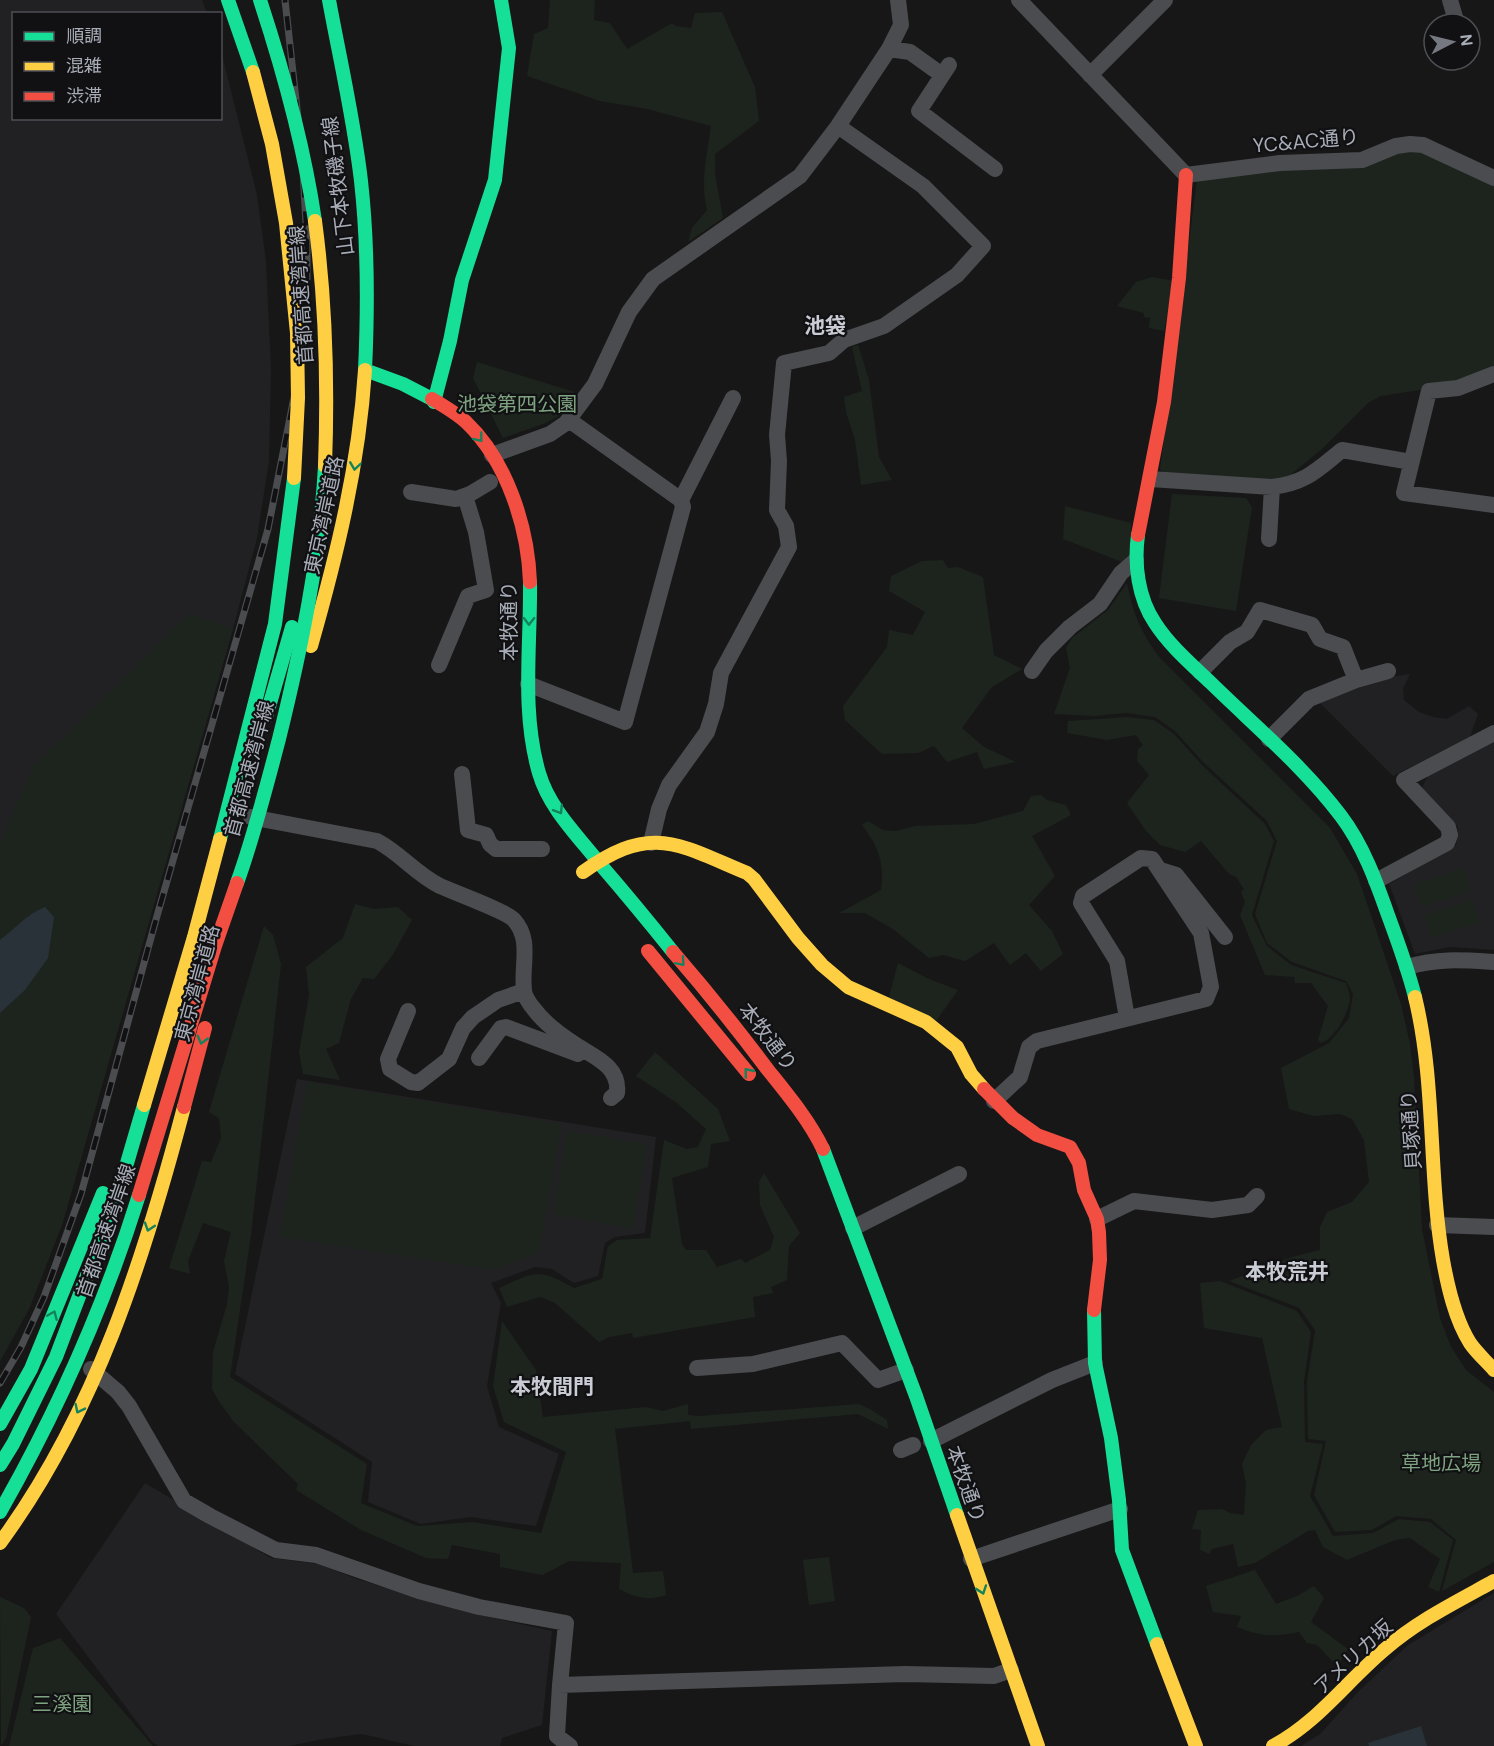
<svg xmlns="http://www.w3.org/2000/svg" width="1494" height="1746" font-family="'DM Sans','Noto Sans JP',sans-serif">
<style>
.built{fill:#212123}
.green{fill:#1d241e}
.water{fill:#2a3239}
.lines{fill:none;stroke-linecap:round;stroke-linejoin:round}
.street{stroke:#4b4c50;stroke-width:16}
.fast{stroke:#16e098;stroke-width:14}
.slow{stroke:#ffcf43;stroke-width:14}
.jam{stroke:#f24e42;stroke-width:14}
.rail-casing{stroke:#4b4c4f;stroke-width:7}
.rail{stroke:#111113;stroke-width:4.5;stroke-dasharray:14;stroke-linecap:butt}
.fast-bridge{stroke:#16e098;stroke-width:14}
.slow-bridge{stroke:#ffcf43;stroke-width:14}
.jam-bridge{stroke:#f24e42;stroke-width:14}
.oneway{stroke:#14835c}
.labels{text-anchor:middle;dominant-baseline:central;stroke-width:4.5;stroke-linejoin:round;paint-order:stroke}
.street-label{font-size:20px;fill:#a8adb8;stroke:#111113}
.park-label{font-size:20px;fill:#7fa381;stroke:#111113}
.neighbourhood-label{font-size:21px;font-weight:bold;fill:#c9ccd4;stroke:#111113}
</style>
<rect width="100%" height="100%" fill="#171717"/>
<path class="built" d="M0 0H202L207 13 14 14V118H220L221 51 257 195 266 261 271 370 269 461 257 538 233 629 62 1225 29 1309 0 1361Z
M1410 674 1403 688 1404 700 1419 712 1433 717 1447 719 1469 706 1478 714 1470 737 1393 776 1319 702 1384 678Z
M1494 738V950L1450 947 1415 954 1389 884 1456 845 1458 827 1422 788 1429 773Z
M297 1079 656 1137 645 1233 615 1237 605 1243 598 1276 574 1283 552 1269 535 1267 491 1283 501 1303 487 1386 499 1427 559 1454 536 1526 470 1517 421 1524 368 1502 372 1462 235 1374Z
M145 1483 271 1558 318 1564 360 1580 467 1612 552 1631 542 1725 502 1738 500 1746H414L362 1734 323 1739 289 1746H158L152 1742 56 1614Z
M1494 1593V1746H1301L1320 1734 1359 1691 1408 1645Z"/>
<path class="green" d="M550 0H595L594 20 610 23 627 49 672 23 675 26 691 28 695 13 722 12 755 87 759 121 715 154V174L723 218 688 242 692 228 707 210C700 182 707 155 711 126L647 109 600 101 527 76 534 34 548 28Z
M1420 149 1494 182V370L1459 384 1381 396 1369 402 1322 449 1283 481 1170 476 1160 470 1197 179Z
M1152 277 1174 281 1164 331 1149 328 1150 318 1144 317V313L1117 306 1136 282Z
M858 345 869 380 879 457 892 480 861 485 855 440 846 412 844 397 862 391 852 347Z
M477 362 575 392 563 414 543 424 503 438 473 378Z
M1172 494 1246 498 1252 507 1236 611 1159 598Z
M1065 506 1131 523V558L1122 562 1063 539Z
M943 560 948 568 958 567 983 577 994 655 1022 669 992 687 962 728 984 747 1016 762 984 769 977 752 947 762 934 746 918 753 882 754 845 720 843 706 887 647 889 630 913 635 925 612 889 591 891 576 922 561Z
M1127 583C1132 612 1142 635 1160 658L1330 828 1357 874 1401 1004 1410 1044 1414 1078 1422 1229 1440 1318 1451 1347 1466 1370 1494 1392V1562L1442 1591 1456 1540 1431 1519 1396 1516 1372 1530 1335 1532 1314 1495 1326 1441 1308 1439 1307 1382 1315 1330 1299 1308 1229 1281 1292 1257 1320 1250V1227L1327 1212 1352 1202 1369 1182 1364 1140 1352 1119 1340 1114 1313 1116 1289 1109 1281 1068 1329 1043 1349 1018 1353 994 1346 981 1292 962 1267 943 1255 914 1277 841 1267 821 1203 762 1175 731 1155 717 1126 713 1094 716 1054 714 1070 668 1066 648 1072 638 1108 610Z
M190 613 233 629 62 1225 29 1309 0 1361V843L33 767Z
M1127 717 1154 720 1174 734 1202 765 1265 824 1274 841 1252 915 1267 946 1291 965 1346 983C1347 987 1350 993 1350 997 1350 1011 1335 1039 1321 1043L1318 1040 1328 1006 1311 983H1295L1294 977 1265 975 1240 915 1245 902 1241 892 1244 889 1236 877 1229 874 1201 841 1185 852 1160 845 1146 831 1127 803 1149 775 1137 761 1138 749 1143 745 1136 735 1107 740 1067 733 1068 721Z
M1041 795 1047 800 1066 805 1071 815 1032 836 1055 876 1029 905 1052 931 1063 954 1041 971 1026 953 1010 965 994 943 965 961 943 955 929 958 893 929 865 913H839L881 890C885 863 878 846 862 825L868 821 883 830 896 831 915 826 974 824 1023 811 1031 796Z
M1464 868 1471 891 1422 907 1414 884Z
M1473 899 1480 923 1431 938 1424 915Z
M355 904 374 909 398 907 412 920 392 956 374 979 363 978 351 999 339 1043 326 1049 340 1080 303 1074 299 1052 309 995 306 967 343 938Z
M264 926 273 935 281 964 251 1235 230 1377 367 1464 361 1503 417 1526 473 1522 541 1533 566 1452 504 1422 493 1386 502 1321 536 1370 543 1417 646 1407 663 1411 688 1404V1415L698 1416 859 1404 870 1409 887 1420 888 1429 858 1414 691 1429 690 1421 615 1429 633 1573 663 1571 666 1595C647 1601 637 1598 619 1589L621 1563 569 1561 543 1575 500 1567V1554L452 1545 448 1559 426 1558 361 1530 296 1490 298 1484 234 1422 220 1403 212 1389 213 1352 227 1304 229 1288 224 1261 231 1232 203 1223 188 1261 190 1274 169 1268 202 1161 211 1162 221 1138 219 1118 209 1112Z
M898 963 929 979 958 990 936 1021 889 997Z
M655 1052 718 1109 730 1141 711 1144 708 1167 672 1178 682 1244 686 1250H706L717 1267 741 1259 745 1263 770 1250 774 1237 760 1205 759 1182 764 1173 800 1233 789 1246 787 1280 771 1287 773 1293 753 1297 755 1317 633 1338 632 1333 609 1337 599 1342 555 1303 540 1297 507 1307 499 1288C538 1271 536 1268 574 1288L602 1279 608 1246 617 1240 650 1238 664 1140 687 1149 698 1147 706 1129 677 1103 636 1076Z
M307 1082 562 1124 539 1252 494 1270 280 1237Z
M567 1131 647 1144 633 1229 553 1214Z
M1220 1281 1297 1311 1311 1332 1304 1381 1305 1442 1323 1444 1310 1496 1333 1536 1373 1533 1399 1519 1430 1522 1453 1540 1439 1592 1428 1587 1440 1559 1410 1538 1395 1540 1347 1560 1323 1547 1315 1530 1308 1531 1255 1563 1238 1567 1233 1544 1212 1549 1209 1554 1200 1550 1201 1530 1192 1529 1198 1510 1222 1509 1230 1513 1244 1515 1246 1484 1242 1464 1251 1445 1266 1430 1282 1427 1262 1338 1204 1328 1200 1283Z
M829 1557 835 1601 809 1605 803 1560Z
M1255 1570 1276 1604 1299 1595 1314 1586 1324 1598 1311 1622 1348 1649 1337 1666 1317 1645 1307 1643 1299 1632C1272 1637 1262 1637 1237 1627L1241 1616 1213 1612 1206 1586Z
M0 1597 24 1608 31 1617 6 1738 1 1746Z
M60 1638 153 1746H9L33 1648Z"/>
<path class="water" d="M45 907 54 917 48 958 25 990 0 1013V940C15 929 27 914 45 907Z
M1421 1726 1427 1746H1369L1368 1743Z"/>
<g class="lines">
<path class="street" d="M1019 0 1186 175 1280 163 1362 160 1396 146 1410 144 1423 145 1438 152 1494 178
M1450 0 1457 24
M889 49 910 52 942 75
M949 65 919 111 995 169
M1090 75 1165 0
M1494 374 1458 388 1429 391 1404 493 1494 505
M569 420 681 500
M492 455 550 434 566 423 595 384 629 312 653 279 800 176 838 126 889 49 901 25 898 0
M1150 479 1272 487C1306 483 1317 470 1342 450L1411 462
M411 492 456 499 470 494 490 482
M1269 539 1272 487
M439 665 468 596 486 590 476 532 465 496
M1032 671 1046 651 1070 627 1100 604 1121 573 1136 560
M1200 672 1230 642 1247 632 1260 610 1312 625 1320 639 1343 647 1356 680
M528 684 625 722 683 507 681 500 733 398
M1269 739 1309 699 1356 680 1388 671
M462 774 468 830 486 835 490 844 496 849H542
M251 817 377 841C400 853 416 874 440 886 453 892 508 912 514 920 532 940 521 965 524 990 524 995 530 1005 534 1009 544 1023 562 1036 576 1045 594 1057 620 1066 617 1093L611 1098
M651 843 659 809 669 785 707 732 716 704 721 673 789 547 786 526 777 510 779 461 777 435 784 363 829 353 844 340 884 326 957 275 983 246 923 186 838 126
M1160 870 1176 875 1225 937
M1376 881 1447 843 1450 835 1448 827 1404 780 1494 733
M1407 967C1438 958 1462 960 1494 962
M408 1011 388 1059 390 1069 411 1082 418 1083 449 1059 463 1028 473 1017 498 1000 524 991
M479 1058 501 1028 506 1027 578 1054
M994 1101 1020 1077 1029 1047 1037 1041 1206 999 1211 987 1201 933 1152 859 1141 858 1083 896 1081 903 1117 961 1127 1018
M1097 1219 1134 1201 1212 1210 1248 1205 1257 1196
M1437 1225 1494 1227
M853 1228 959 1174
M697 1368 753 1364 842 1343 878 1380 906 1370
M91 1369 118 1392 129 1406 184 1501 210 1516 276 1550 316 1555 419 1591 479 1607 566 1623 560 1685 905 1674 994 1676 1011 1670
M931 1441 1052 1380 1095 1363
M901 1450 913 1445
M971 1559 1120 1509
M560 1685 557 1736 570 1746"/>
<path class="fast" d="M329 0C340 60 354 120 361 181 368 244 368 307 365 370L403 384 432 399
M434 402 450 341 462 280 495 180 509 48 501 0
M1138 535C1134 564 1138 598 1155 623 1169 645 1191 664 1211 683 1255 726 1304 767 1341 816 1363 845 1376 881 1388 915 1398 942 1408 969 1415 997
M530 582C531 646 521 711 539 773 549 808 578 836 600 864 625 893 649 922 673 952
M266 717 292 627
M823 1149 916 1396 957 1515
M1094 1310 1095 1363 1111 1438 1119 1500 1122 1550 1157 1644
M0 1424 31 1369 103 1193"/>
<path class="slow" d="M311 646C337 555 359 465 365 370
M583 872C652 823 677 844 747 873L754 879 798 938 822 965 848 987 926 1022 957 1047 971 1074 984 1089
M1415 997C1436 1083 1428 1173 1443 1260 1448 1288 1455 1319 1470 1343 1476 1352 1486 1361 1494 1370
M957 1515 1038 1746
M0 1543C95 1414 144 1259 184 1107
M1157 1644 1196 1746
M1273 1746C1318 1722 1346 1682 1384 1650 1417 1621 1456 1602 1494 1581"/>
<path class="jam" d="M432 399C444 406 456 413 466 422 507 461 528 527 530 582
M1138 535 1164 402 1179 278 1186 175
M648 951 749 1074
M673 952C706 990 738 1030 768 1070 788 1095 809 1120 823 1149
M984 1089 1013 1118 1037 1135 1070 1147 1079 1163 1084 1190 1097 1219 1099 1232 1100 1260 1094 1310
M184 1107 205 1028"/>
<defs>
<path id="rail" d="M0 1383 21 1347 44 1297 81 1194 155 923 268 529 300 367 307 278V242L302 154 285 0"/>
</defs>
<use href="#rail" class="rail-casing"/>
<use href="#rail" class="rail"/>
<path class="fast-bridge" d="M228 0 253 72
M260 0C284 73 304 146 315 221
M220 839 275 624 294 478
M237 883C254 836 266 788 279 739 301 650 320 558 325 466
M0 1465 13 1444 56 1357 118 1194 144 1105
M0 1512C58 1410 104 1307 139 1195"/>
<path class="slow-bridge" d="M253 72 272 144 286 223 297 333 298 398 294 478
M315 221C326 303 328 384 325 466
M144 1105 194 937 220 839"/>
<path class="jam-bridge" d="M139 1195 215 946 237 883"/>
</g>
<defs><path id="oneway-chevron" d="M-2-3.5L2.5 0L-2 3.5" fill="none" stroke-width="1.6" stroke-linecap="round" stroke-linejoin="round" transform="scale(1.5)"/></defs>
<g class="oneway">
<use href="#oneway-chevron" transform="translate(479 438) rotate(52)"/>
<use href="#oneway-chevron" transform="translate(355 466) rotate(98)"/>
<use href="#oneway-chevron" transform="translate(529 621) rotate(91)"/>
<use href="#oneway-chevron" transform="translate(559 810) rotate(58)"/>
<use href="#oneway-chevron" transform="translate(681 962) rotate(49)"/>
<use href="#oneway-chevron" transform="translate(202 1040) rotate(105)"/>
<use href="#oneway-chevron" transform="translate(748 1072) rotate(-129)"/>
<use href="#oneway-chevron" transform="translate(149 1227) rotate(108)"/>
<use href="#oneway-chevron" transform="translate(53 1315) rotate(-67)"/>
<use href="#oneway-chevron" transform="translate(79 1409) rotate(116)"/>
<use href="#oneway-chevron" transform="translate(982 1590) rotate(71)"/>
</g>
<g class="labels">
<g class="street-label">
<text transform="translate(1306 141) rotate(-5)">YC&amp;AC通り</text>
<text transform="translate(338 186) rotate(-97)">山下本牧磯子線</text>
<text transform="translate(301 295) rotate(-94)">首都高速湾岸線</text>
<text transform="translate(324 515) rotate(-78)">東京湾岸道路</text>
<text transform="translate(509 621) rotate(-90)">本牧通り</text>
<text transform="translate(249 769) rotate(-75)">首都高速湾岸線</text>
<text transform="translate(197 983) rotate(-75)">東京湾岸道路</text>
<text transform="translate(768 1037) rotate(52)">本牧通り</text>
<text transform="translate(1411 1130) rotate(-94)">貝塚通り</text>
<text transform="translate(106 1231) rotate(-71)">首都高速湾岸線</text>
<text transform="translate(966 1484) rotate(71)">本牧通り</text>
<text transform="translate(1353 1657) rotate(-43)">アメリカ坂</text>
</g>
<g class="park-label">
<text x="517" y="404">池袋第四公園</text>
<text x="1441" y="1463">草地広場</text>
<text x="62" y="1704">三溪園</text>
</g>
<g class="neighbourhood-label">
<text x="825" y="326">池袋</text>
<text x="1287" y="1272">本牧荒井</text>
<text x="552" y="1387">本牧間門</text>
</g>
</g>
<rect x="12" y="12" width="210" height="108" fill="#111113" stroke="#4d4f55" stroke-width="1.5"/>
<rect x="24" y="32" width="30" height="9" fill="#16e098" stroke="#4d4f55" stroke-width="1.5"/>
<text x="66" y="42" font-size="18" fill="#a8adb8">順調</text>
<rect x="24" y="62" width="30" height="9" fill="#ffcf43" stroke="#4d4f55" stroke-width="1.5"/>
<text x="66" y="72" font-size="18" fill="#a8adb8">混雑</text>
<rect x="24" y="92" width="30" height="9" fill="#f24e42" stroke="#4d4f55" stroke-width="1.5"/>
<text x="66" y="102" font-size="18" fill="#a8adb8">渋滞</text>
<g transform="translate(1452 42) rotate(83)"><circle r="28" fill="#111113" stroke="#4d4f55" stroke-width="1.5"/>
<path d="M0-4.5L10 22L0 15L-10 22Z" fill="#757880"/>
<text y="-9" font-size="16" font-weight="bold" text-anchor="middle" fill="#a8adb8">N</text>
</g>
</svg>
